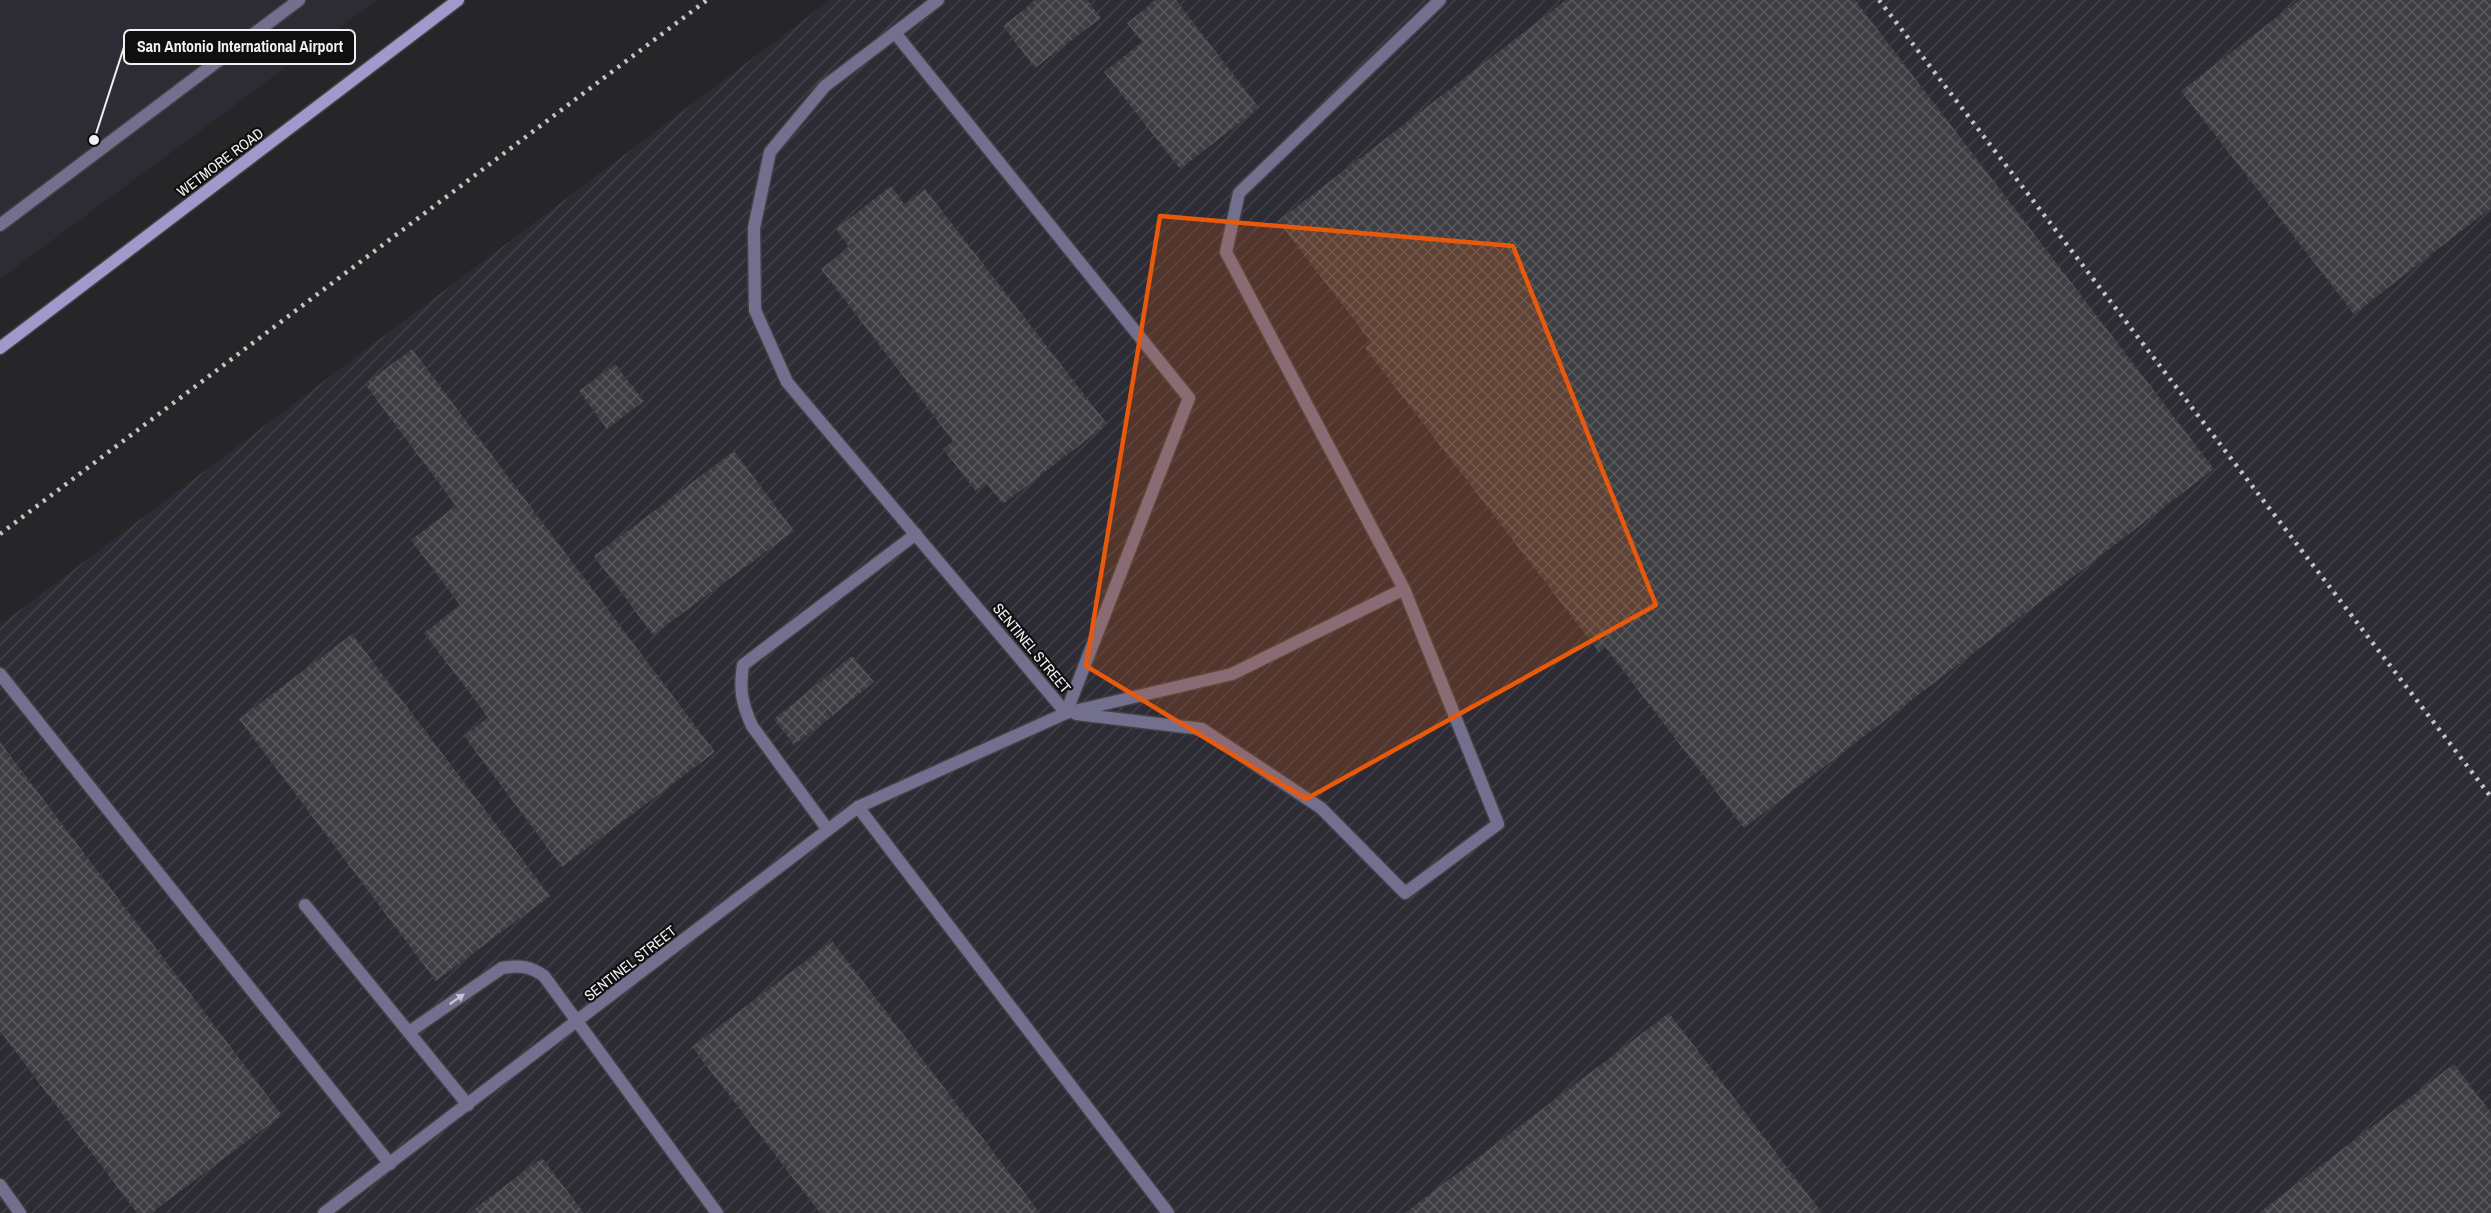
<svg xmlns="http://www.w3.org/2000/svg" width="2491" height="1213" font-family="'Archivo Narrow',sans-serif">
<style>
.built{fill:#2d2c35}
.industrial{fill:url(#industrial-furrows)}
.building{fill:url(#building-cross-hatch)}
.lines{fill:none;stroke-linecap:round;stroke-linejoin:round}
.lane-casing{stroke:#424245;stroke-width:15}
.street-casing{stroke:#424245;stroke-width:15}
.secondary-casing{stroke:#424245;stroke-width:15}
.lane{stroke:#73708f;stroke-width:12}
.street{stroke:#73708f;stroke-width:12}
.secondary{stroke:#a099cb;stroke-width:12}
.rail{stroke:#c4c4c6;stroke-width:4.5;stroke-dasharray:3 6;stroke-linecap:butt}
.oneway{fill:#c5c4d0}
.marked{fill:#e8590c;fill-opacity:0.2;stroke:#e8590c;stroke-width:4.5;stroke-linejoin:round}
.labels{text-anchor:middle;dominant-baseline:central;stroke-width:4.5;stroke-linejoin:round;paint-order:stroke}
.street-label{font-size:15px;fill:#f1f1f3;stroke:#0f0f10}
.leader{fill:none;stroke:#f1f1f3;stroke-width:2}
.callout-dot{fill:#f1f1f3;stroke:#0f0f10;stroke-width:2}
.callout{fill:#0f0f10;stroke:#f1f1f3;stroke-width:2}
.callout-label{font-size:16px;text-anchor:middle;font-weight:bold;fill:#f1f1f3}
</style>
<defs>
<pattern id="industrial-furrows" width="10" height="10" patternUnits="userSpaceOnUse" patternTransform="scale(1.5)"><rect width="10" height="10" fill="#2d2c35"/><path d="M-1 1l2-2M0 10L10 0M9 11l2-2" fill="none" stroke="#424149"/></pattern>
<pattern id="building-cross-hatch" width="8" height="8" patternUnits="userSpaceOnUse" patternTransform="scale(1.5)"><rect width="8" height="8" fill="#3e3d41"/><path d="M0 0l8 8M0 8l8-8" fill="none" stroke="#5a5a5d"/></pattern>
</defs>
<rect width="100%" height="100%" fill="#262629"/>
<path class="built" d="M0 0H377L0 279Z"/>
<path class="industrial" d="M830 0H2491V1213H0V625Z"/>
<path class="building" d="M1036 0H1087L1101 18 1035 68 1003 26Z
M1156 0H1176L1259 108 1180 169 1104 72 1142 42 1127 23Z
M1566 0H1855L2214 469 1744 828 1605 647 1599 652 1365 348 1371 342 1278 221Z
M2299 0H2491V208L2354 314 2181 91Z
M891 186 905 205 925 189 1107 424 1003 504 986 483 976 491 943 449 953 441 821 269 849 247 836 229Z
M412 349 715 752 562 867 464 736 488 717 424 633 460 605 411 540 456 506 365 384Z
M615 364 644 401 607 429 579 391Z
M734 451 794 531 653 635 594 556Z
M352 634 550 896 436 981 239 719Z
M852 656 874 682 832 716 819 700 831 717 794 745 774 719Z
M0 742 282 1115 151 1213H137L0 1031Z
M832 941 1040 1213H820L692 1047Z
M1669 1013 1822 1213H1405Z
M2454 1064 2491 1113V1213H2259Z
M542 1158 584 1213H469Z"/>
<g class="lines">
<defs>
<path id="lane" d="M895 33 1189 398 1066 713
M0 225 299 0
M0 674 390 1164
M1066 713 1232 674 1404 589 1226 252 1239 193 1440 0
M1076 714 1202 729 1321 808 1405 893 1498 824 1404 589
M858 807 1168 1213
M828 830 752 726C742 704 739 689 743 665L916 534
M305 905 468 1105
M409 1032 502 968C519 965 530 966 544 976L717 1213
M0 1185 20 1213"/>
<path id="street" d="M324 1213 858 807 1066 713 787 382 755 310 754 228 770 152 825 86 938 0"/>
<path id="secondary" d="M0 348 458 0"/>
</defs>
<use href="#lane" class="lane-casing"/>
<use href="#street" class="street-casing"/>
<use href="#secondary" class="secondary-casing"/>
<use href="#lane" class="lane"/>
<use href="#street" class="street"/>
<use href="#secondary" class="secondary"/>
<path class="rail" d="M1879 0 2491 797
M0 534 707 0"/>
</g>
<defs><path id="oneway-solid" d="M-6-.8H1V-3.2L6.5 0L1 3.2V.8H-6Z" transform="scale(1.5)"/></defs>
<use class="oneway" href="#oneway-solid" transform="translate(457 999) rotate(-35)"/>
<path class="marked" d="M1160 216 1513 246 1656 605 1306 799 1086 666Z"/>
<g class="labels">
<g class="street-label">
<text transform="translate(220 162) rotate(-37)">WETMORE ROAD</text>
<text transform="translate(1032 648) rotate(50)">SENTINEL STREET</text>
<text transform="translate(630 963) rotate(-38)">SENTINEL STREET</text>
</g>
</g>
<path class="leader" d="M94 140L124 47"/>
<circle class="callout-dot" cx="94" cy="140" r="6"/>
<rect class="callout" x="124" y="30" width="231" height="34" rx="6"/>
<g class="callout-label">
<text x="240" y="52">San Antonio International Airport</text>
</g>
</svg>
